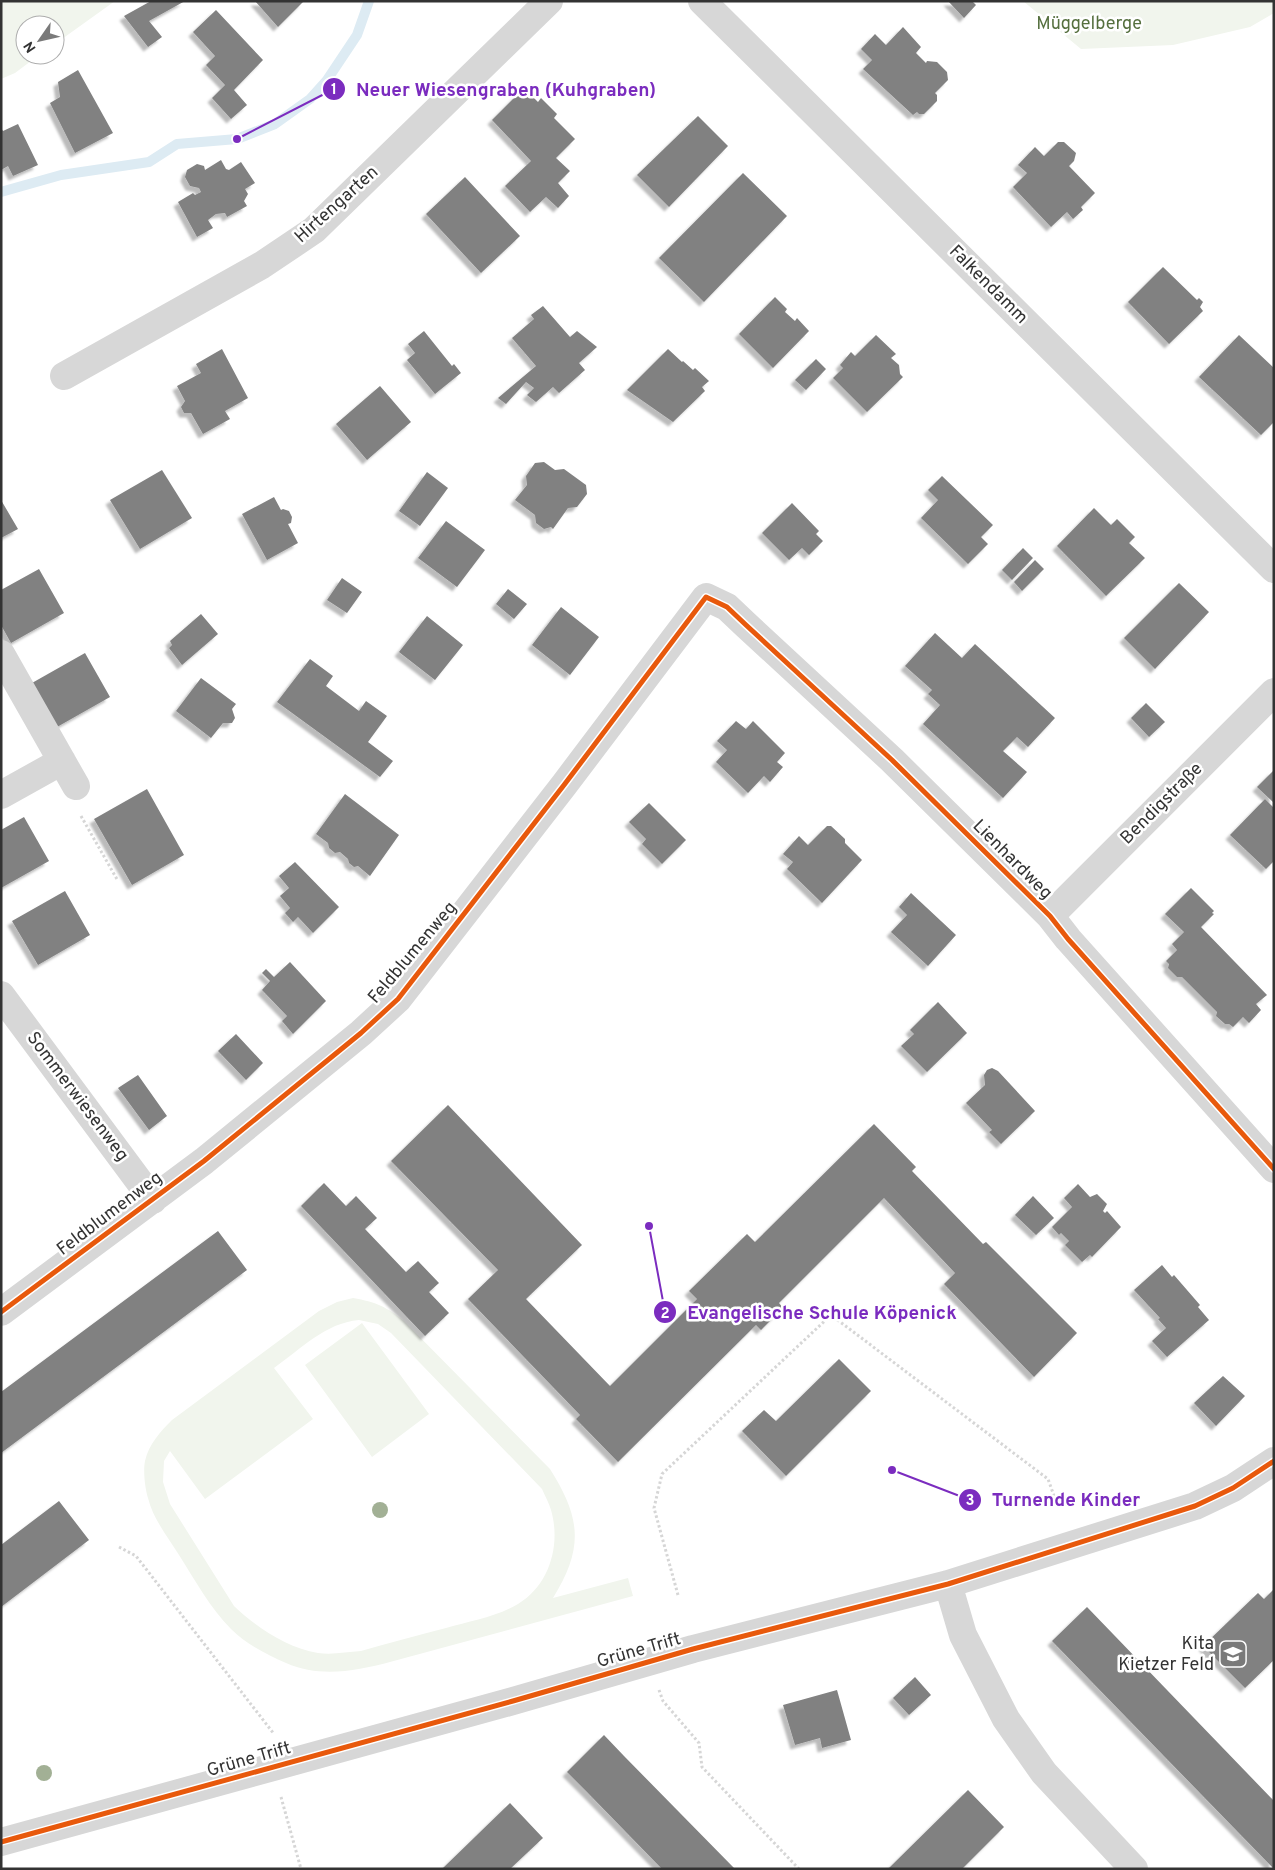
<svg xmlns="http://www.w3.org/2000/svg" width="1275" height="1870" font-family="Overpass,sans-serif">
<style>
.green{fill:#f1f5ed;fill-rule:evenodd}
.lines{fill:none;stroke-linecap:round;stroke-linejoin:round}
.stream{stroke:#ddebf3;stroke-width:10}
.building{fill:#818181;filter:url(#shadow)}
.path{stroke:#d6d6d6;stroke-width:3;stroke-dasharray:2.5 2.5;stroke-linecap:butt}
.minor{stroke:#d7d7d7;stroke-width:28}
.cycleway-casing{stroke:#fff;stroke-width:8}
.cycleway{stroke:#e8590c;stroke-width:5}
.tree{fill:#a2b095}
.labels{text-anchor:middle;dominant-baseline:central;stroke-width:5;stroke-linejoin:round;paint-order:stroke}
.park-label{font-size:18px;fill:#56703f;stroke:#fff}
.street-label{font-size:18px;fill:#333;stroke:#fff}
.poi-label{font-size:18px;fill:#333;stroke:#fff;text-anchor:end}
.leader{fill:none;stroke:#7b2cbf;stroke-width:2}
.callout-dot{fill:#7b2cbf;stroke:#fff;stroke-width:2}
.mark-label{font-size:15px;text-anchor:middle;font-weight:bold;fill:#fff}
.callout-label{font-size:19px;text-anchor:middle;font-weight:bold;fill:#7b2cbf;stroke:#fff;stroke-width:5;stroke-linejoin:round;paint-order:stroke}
</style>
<defs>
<filter id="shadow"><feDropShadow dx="-4.5" dy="4.5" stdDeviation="1" flood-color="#0004"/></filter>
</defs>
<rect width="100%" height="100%" fill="#fff"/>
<path class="green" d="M1 1H115L55 44V25H25V55H39L15 73 1 79Z
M1023 1H1274V13L1250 27 1173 45 1081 49Z
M353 1298C376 1302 387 1307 404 1321L550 1469C581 1518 584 1548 553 1598L628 1578 633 1596 390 1662C356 1671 320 1678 286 1663 267 1655 246 1644 231 1629 210 1608 195 1580 179 1555 168 1537 153 1519 148 1498 145 1488 143 1471 145 1461 149 1444 160 1432 172 1420L319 1311 337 1302ZM359 1320 378 1324 391 1333 542 1489C545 1496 549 1503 551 1510 561 1544 550 1585 518 1604 496 1617 470 1621 446 1628 418 1635 389 1643 361 1651 347 1652 332 1655 318 1653 287 1648 256 1627 234 1606L170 1504 163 1482 164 1461 170 1451 205 1499 313 1419 274 1368C301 1349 325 1323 359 1320Z
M362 1323 429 1414 372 1457 305 1365Z"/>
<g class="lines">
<path class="stream" d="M1 192 61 175 149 162 177 144 237 139 275 124 310 99 327 80 357 35 369 1"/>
</g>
<path class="building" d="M151 1H185L149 21 162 37 148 47 124 16Z
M255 1H304L278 27Z
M948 1H972L976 5 964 18Z
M216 10 263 60 234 90 247 105 231 119 212 98 225 85 206 65 215 56 193 32Z
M903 27 921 47 916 53 926 63 927 61 937 62 947 72 948 80 935 93 937 95V101L924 114H919L917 112 913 115 863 69 872 60 861 49 875 34 886 45Z
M78 70 113 133 75 153 50 103 60 97 58 82Z
M524 88 538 102 541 98 557 114 554 118 575 139 556 158 570 171 558 183 569 196 558 208 546 197 530 212 505 186 531 161 492 120Z
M698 116 728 146 669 207 637 175Z
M18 124 38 165 13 176 8 166 1 170V128L3 131Z
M1058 142H1064L1076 153 1074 161 1069 166 1095 193 1081 207 1083 210 1073 219 1067 212 1051 227 1013 187 1027 173 1018 165 1035 147 1044 156Z
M221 160 226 169 229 170 241 162 255 183 245 189 248 194 244 201 247 206 227 217 225 213 216 214 208 220 213 228 197 237 178 202 193 193 195 195 201 192 199 188 190 186 185 177 187 170 197 164 204 166 205 170Z
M743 173 787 216 704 302 659 258Z
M465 177 520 236 481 273 426 214Z
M1163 267 1197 300 1199 298 1203 302 1200 307 1203 311 1169 344 1128 302Z
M775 297 787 309 785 312 795 321 797 318 809 331 773 368 739 334Z
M543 306 570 337 577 331 597 347 579 363 585 370 559 393 553 387 536 402 527 395 534 388 526 382 506 404 498 398 536 366 512 338 534 319 531 315Z
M424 331 452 366 454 364 461 373 435 394 407 360 415 353 408 344Z
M876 335 896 354 891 358 899 365 900 374 903 377 867 412 833 378 843 368 840 365 851 352 855 356Z
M1239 335 1274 368V422L1261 435 1199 377Z
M222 349 248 398 225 411 230 419 203 434 191 413H184L181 407 185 401 177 386 201 373 196 364Z
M668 349 682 362 683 361 693 370 695 368 709 381 702 387 705 391 673 422 627 390Z
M816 359 826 369 806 390 795 380Z
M380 386 411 422 367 460 336 424Z
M544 462 555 470 564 469 586 485 587 494 577 507 568 508 553 529 551 527 544 529 536 523 535 515 515 500 527 485 526 476 535 463Z
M162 470 192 518 140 549 110 500Z
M427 472 448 488 420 526 399 511Z
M942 476 993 525 981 537 988 544 968 564 921 518 938 500 928 490Z
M274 497 281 510 283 509 289 511 292 517 291 523 288 524 298 543 267 560 242 514Z
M1 500 18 529 1 538Z
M792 503 819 531 816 534 823 541 809 555 802 548 789 560 762 533Z
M1094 508 1111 525 1117 519 1135 537 1129 543 1145 558 1106 596 1057 546Z
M446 521 485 550 457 587 418 558Z
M1023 548 1033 558 1012 580 1002 570Z
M1035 560 1044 569 1022 591 1014 582Z
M39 569 64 613 11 643 1 625V590Z
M342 578 362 592 347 613 327 600Z
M1179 583 1209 612 1155 669 1124 638Z
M508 589 527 604 514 619 496 604Z
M561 607 599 637 570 675 532 645Z
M201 614 218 634 182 665 169 648 172 645 170 641Z
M427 616 463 645 435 680 399 652Z
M935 633 962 658 975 644 1055 718 1028 747 1017 737 1003 751 1027 772 1003 798 923 724 940 705 928 694 932 690 905 666Z
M85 653 110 697 57 727 32 683Z
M310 659 333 676 326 686 359 711 366 701 387 716 368 742 393 761 380 777 277 702Z
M201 678 236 704 232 709 235 718 232 723H223L211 738 176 711Z
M1146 703 1165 722 1149 737 1131 718Z
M736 721 746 729 753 721 785 753 777 762 783 767 770 782 764 776 748 793 716 762 727 750 717 741Z
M1274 770V803L1257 787Z
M147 789 184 855 132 885 94 819Z
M345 794 399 835 370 876 358 866 354 867 349 863 348 859 340 852 335 853 329 848 328 843 316 834Z
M1265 799 1274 808V861L1266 869 1230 835Z
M649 803 686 840 662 864 642 844 646 839 629 822Z
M24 817 49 861 1 888V830Z
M827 826H831L845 839V843L862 860 822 903 787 869 793 862 783 854 799 836 808 845Z
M295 862 339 907 313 933 298 917 293 922 285 913 290 908 280 896 289 888 279 876Z
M1191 888 1214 911 1212 913 1214 914 1201 927 1267 995 1256 1004 1261 1010 1249 1023 1243 1017 1233 1027 1229 1024H1225L1216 1016 1217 1012 1182 977H1177L1168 968 1169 964 1166 961 1177 950 1172 944 1184 932 1165 914Z
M65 891 90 935 38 965 12 921Z
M911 893 956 935 928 966 891 932 907 915 899 907Z
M290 962 326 1001 293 1034 282 1021 287 1016 262 990 270 981 262 973 266 969 274 977Z
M938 1002 967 1033 927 1072 901 1046 914 1034 910 1030Z
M236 1034 263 1063 246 1080 218 1051Z
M992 1068 998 1071 1035 1111 1001 1144 989 1132 992 1130 966 1103 985 1085 984 1075 987 1070Z
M138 1075 167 1116 149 1130 118 1088Z
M448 1105 582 1245 526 1299 610 1386 697 1299 689 1291 747 1234 755 1242 874 1124 916 1167 912 1171 983 1244 986 1242 1077 1333 1034 1377 944 1284 955 1273 884 1198 779 1303 783 1308 761 1330 756 1325 618 1462 576 1419 580 1415 468 1299 498 1270 391 1161Z
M324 1183 346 1206 356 1196 377 1218 365 1229 406 1272 418 1261 439 1283 429 1292 449 1313 425 1336 301 1206Z
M1078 1184 1090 1197 1097 1194 1107 1204 1103 1211 1105 1213 1107 1211 1121 1227 1092 1257 1090 1255 1082 1262 1065 1245 1069 1241 1061 1233 1059 1235 1052 1227 1072 1207 1064 1198Z
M1033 1196 1054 1218 1036 1235 1015 1215Z
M218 1231 247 1270 1 1453V1392Z
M1162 1265 1172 1277 1174 1275 1200 1305 1198 1307 1209 1320 1167 1357 1152 1341 1166 1328 1158 1319 1160 1318 1134 1290Z
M839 1359 871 1391 786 1476 742 1431 764 1410 776 1421Z
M1223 1376 1245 1396 1216 1426 1194 1403Z
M59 1501 89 1540 1 1607V1545Z
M1274 1589V1660L1245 1688 1203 1646 1258 1593 1264 1599Z
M1087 1607 1274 1801V1869L1052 1641Z
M915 1677 931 1695 909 1715 893 1698Z
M837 1690 851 1740 822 1748 820 1738 795 1745 783 1705Z
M604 1735 624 1756 735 1869H662L587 1792 567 1772Z
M968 1790 1004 1827 962 1869H888Z
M510 1803 543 1838 510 1869H442Z"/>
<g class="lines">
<path class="path" d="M81 816 118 881
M119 1547 136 1556 274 1734
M678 1595 654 1508 662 1474 831 1315 1048 1479 1058 1507
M659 1690 663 1701 699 1743 702 1767 799 1869
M281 1797 301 1869"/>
<path class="minor" d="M702 1 1274 569
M64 376 262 265 314 230 549 1
M1 654 76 786
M1 795 62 761
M1050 916 1274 692
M1 995 153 1200
M1 1312 204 1161 361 1033 398 999 564 785 706 597 727 607 746 625 892 760 1050 916 1068 939 1274 1169
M948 1584 963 1635 1006 1719 1044 1773 1134 1869
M1 1842 513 1701 693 1649 948 1584 1195 1506 1233 1488 1274 1461"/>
<defs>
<path id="cycleway" d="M1 1312 204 1161 361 1033 398 999 564 785 706 597 727 607 746 625 892 760 1050 916 1068 939 1274 1169
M1 1842 513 1701 693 1649 948 1584 1195 1506 1233 1488 1274 1461"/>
</defs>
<use href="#cycleway" class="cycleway-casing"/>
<use href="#cycleway" class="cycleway"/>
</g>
<g class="tree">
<circle cx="380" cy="1510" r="8"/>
<circle cx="44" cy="1773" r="8"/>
</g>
<defs>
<symbol id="school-square" viewBox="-11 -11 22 22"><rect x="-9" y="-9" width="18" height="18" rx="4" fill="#7a7a7a" stroke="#fff"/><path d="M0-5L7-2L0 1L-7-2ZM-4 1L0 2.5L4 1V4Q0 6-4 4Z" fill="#fff"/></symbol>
</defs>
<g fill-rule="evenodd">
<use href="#school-square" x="1217" y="1638" width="32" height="32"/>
</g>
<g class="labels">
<g class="park-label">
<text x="1089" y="24">Müggelberge</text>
</g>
<g class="street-label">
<text transform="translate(337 205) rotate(-42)">Hirtengarten</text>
<text transform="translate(988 285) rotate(45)">Falkendamm</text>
<text transform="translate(1162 804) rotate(-45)">Bendigstraße</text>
<text transform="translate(1012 860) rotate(45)">Lienhardweg</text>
<text transform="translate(413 953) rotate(-50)">Feldblumenweg</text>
<text transform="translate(77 1097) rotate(53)">Sommerwiesenweg</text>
<text transform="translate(110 1214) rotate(-37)">Feldblumenweg</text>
<text transform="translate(639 1651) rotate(-16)">Grüne Trift</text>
<text transform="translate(249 1760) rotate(-16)">Grüne Trift</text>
</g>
<g class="poi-label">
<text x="1214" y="1644">Kita<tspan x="1214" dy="21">Kietzer Feld</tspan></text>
</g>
</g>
<path class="leader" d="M237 139L334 89M649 1226L665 1312M892 1470L970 1500"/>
<g class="callout-dot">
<circle cx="237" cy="139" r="5"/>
<circle cx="649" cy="1226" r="5"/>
<circle cx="892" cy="1470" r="5"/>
<circle cx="334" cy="89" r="12"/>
<circle cx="665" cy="1312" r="12"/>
<circle cx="970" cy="1500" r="12"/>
</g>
<g class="mark-label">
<text x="334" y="94">1</text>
<text x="665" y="1318">2</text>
<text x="970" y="1505">3</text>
</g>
<g class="callout-label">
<text x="506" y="96">Neuer Wiesengraben (Kuhgraben)</text>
<text x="822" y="1319">Evangelische Schule Köpenick</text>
<text x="1066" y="1506">Turnende Kinder</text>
</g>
<rect width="1275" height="1870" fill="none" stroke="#333333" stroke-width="5"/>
<g transform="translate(40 40) rotate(236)"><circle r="24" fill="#ffffff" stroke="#adadad"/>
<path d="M0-4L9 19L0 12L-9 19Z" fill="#7a7a7a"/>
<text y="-8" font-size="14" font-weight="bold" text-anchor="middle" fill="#333333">N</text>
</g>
</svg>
